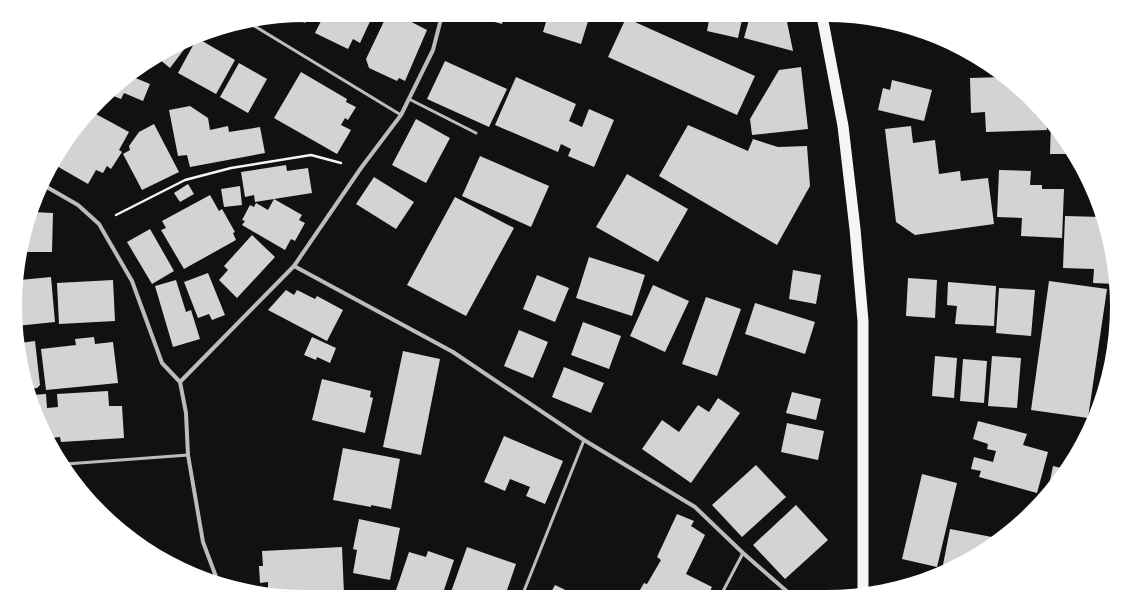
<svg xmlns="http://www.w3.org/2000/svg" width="1132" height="612" font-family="Barlow,sans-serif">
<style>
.building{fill:#d3d3d3}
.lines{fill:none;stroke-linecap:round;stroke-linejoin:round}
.path{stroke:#f5f5f5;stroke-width:2.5}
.service{stroke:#bcbcbc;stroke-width:3}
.minor{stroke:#bcbcbc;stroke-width:4}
.trunk{stroke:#f5f5f5;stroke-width:11}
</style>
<rect width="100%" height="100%" fill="#111"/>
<path class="building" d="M306 15H309L305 23 293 17Z
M324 15H373L360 43 353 39 348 49 315 33Z
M387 15H398L427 30 405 81 399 78 397 81 369 68 366 59Z
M469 15H504L502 24Z
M548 15H590L581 44 543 32Z
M679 15H697L696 21Z
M710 15H743L738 38 707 31Z
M750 16H782L786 17 793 51 744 38Z
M626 18 755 76 737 115 608 57Z
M197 38 235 60 216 94 178 73Z
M189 43 170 68 159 59 168 54Z
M445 61 507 89 489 127 427 99Z
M239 63 267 79 248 113 220 97Z
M801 67 808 129 752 135 750 119 779 70Z
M136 72 133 77 150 84 143 101 124 93 121 99 111 95 129 75Z
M301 72 347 99 346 102 356 107 348 120 345 118 341 125 351 130 337 154 274 118Z
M516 77 576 104 569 121 582 127 589 109 614 120 594 167 568 156 571 149 561 144 558 152 495 125Z
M1004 77 1018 87 1046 117 1047 130 986 132 985 112 971 113 970 78Z
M892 80 932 90 924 121 878 110 883 88 890 90Z
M190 106 208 118 210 130 228 126 229 132 260 127 265 153 190 167 187 155 178 156 169 110Z
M94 113 129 132 119 150 122 152 111 169 107 166 103 173 96 170 88 184 55 165 64 145Z
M416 119 450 138 426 183 392 165Z
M1051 122 1057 129 1073 154H1050Z
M154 124 179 172 142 190 123 154 130 150 129 146 139 132Z
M688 125 748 151 753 139 778 147 807 146 810 186 777 245 659 176Z
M911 126 913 143 935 140 939 174 960 171 961 181 988 178 994 224 915 235 896 222 885 129Z
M480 156 549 186 531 227 462 196Z
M286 165 287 171 308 168 312 193 255 202 254 195 245 197 241 172Z
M999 170 1031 171 1030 185H1042V189H1064L1062 238 1021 236 1022 218 997 217Z
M627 174 688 209 658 262 596 227Z
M374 177 414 202 396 229 356 204Z
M188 184 194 194 180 202 174 193Z
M240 186 242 205 224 207 221 189Z
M210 195 219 211 222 209 235 232 233 233 236 240 184 269 161 230 166 228 162 221Z
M455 197 514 228 466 316 407 285Z
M274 199 302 215 299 220 305 223 295 241 291 239 285 250 242 225 245 221 242 220 250 205 254 207 256 203 268 210Z
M33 212 53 213 52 252H23L25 231Z
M1065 216 1102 217 1107 230 1116 284 1093 283 1094 269 1063 268Z
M150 229 174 271 152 284 127 242Z
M252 235 275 257 237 298 219 280 228 270 224 266Z
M589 257 645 275 632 316 576 298Z
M793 270 821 275 816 304 789 299Z
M208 273 225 315 212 320 209 314 198 318 184 282Z
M537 275 569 288 555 322 523 309Z
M51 277 55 322 16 326 20 280Z
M908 278 937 280 935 318 906 316Z
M113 280 115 321 59 324 57 283Z
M176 280 186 312 191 310 200 339 173 347 155 286Z
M1049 281 1107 289 1088 418 1031 410Z
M948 282 996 286 994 326 955 324 957 306 947 305Z
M653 285 689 301 665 352 630 336Z
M999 288 1035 290 1031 336 996 333Z
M286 290 294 295 297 290 315 299 317 296 343 310 327 341 268 310Z
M706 297 741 309 717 376 682 364Z
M755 303 815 322 805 354 745 334Z
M583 322 621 336 609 369 571 355Z
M519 330 548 342 533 378 504 366Z
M94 337 95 344 113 342 118 383 46 390 41 349 76 345 75 339Z
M312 337 336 348 330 363 317 357 316 360 304 355Z
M35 341 40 385 37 388 31 389 20 343Z
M403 351 440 359 421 455 383 447Z
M935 356 957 358 954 398 932 396Z
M992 356 1021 358 1017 408 988 406Z
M963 359 987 361 984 403 960 401Z
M564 367 604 383 591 413 552 397Z
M322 379 371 391 370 397 373 398 365 433 312 420Z
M108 391 109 406H122L124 438 61 442 60 437 50 438 37 418 32 395 46 394 47 408 58 407 57 394Z
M792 392 821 399 816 420 786 413Z
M718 398 740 413 691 483 642 449 662 420 679 432 698 405 709 412Z
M978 421 1027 434 1023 445 1048 452 1037 493 979 477 981 471 971 469 974 457 993 462 996 451 987 449 988 444 973 439Z
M787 423 824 431 818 460 781 452Z
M504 436 563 461 545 504 526 496 530 487 510 479 505 491 484 482Z
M343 448 400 459 391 509 371 505V507L333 500Z
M756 465 786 497 742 537 712 505Z
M1053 466 1065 469 1047 495Z
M922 474 957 483 937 567 902 559Z
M796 505 828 540 785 579 753 545Z
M677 514 694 521 691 526 705 535 686 574 712 587 708 595H637L644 583 647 584 661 560 657 557Z
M359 519 400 528 390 580 353 573 357 550 353 549Z
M950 529 992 537 990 545 942 570Z
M342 547 344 594 337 595V596H287L268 593V582L260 583 259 566H263L262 551Z
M467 547 516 564 505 596H453L454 593 451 592Z
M428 551 454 560 442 596H394L409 552 426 557Z
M555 585 576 595 549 596Z"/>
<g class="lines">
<path class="path" d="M116 215 185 180 231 168 311 155 341 163"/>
<path class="service" d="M251 24 401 115
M409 99 476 133
M66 464 188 455
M721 595 743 553
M522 596 584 440"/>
<path class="minor" d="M45 186 78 205 99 224 132 281 162 363 180 382 186 413 188 455 203 542 218 582
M294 266 453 352 584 440 695 507 743 553 791 595
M180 382 294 266 361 168 401 115 433 50 442 15"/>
<path class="trunk" d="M822 16 843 126 855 229 863 321V595"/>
</g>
<path d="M0 0H1132V612H0ZM306 22H826A284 284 0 0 1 1110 306V306A284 284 0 0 1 826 590H306A284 284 0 0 1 22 306V306A284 284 0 0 1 306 22Z" fill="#fff" fill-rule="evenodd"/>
</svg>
